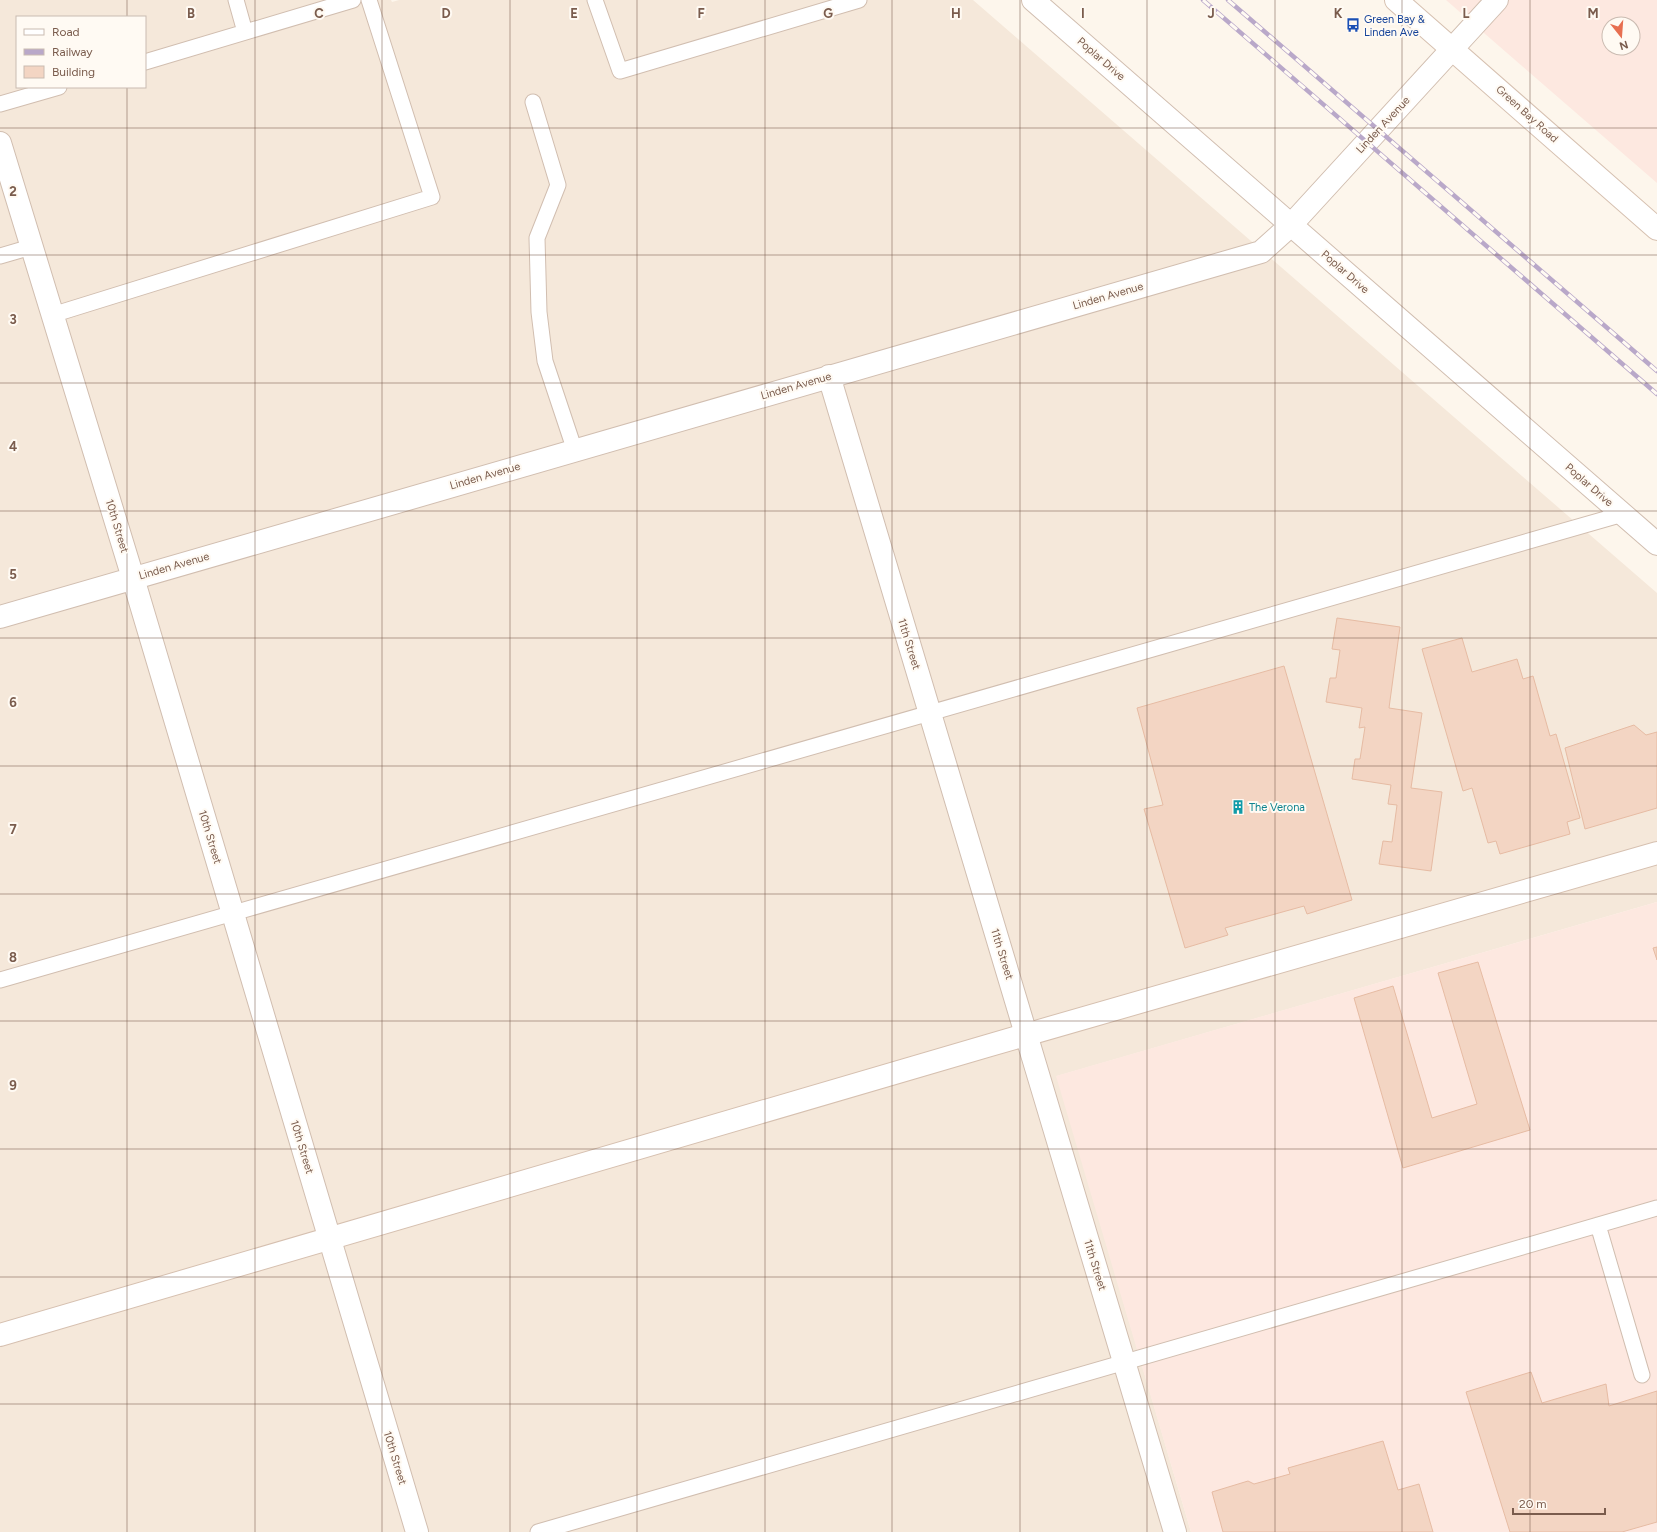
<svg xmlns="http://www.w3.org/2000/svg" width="1657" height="1532" font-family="Figtree,sans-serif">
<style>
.residential{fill:#f5e8da;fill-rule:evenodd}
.commercial{fill:#fde8e0;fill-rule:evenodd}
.building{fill:#f3d5c3;stroke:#e6bba3}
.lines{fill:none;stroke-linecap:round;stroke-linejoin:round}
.lane-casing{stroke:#d1beb0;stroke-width:17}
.street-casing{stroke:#d1beb0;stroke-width:24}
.secondary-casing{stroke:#d6c0b0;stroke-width:24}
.lane{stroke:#fff;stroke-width:15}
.street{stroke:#fff;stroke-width:22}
.secondary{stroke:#fff;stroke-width:22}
.rail-casing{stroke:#b9a8c9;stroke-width:4.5}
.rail{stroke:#fffaf3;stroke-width:3;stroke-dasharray:9;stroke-linecap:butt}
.grid{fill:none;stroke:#7a5c4d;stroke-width:1;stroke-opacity:0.55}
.labels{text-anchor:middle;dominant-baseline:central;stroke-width:4;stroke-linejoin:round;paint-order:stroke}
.transit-label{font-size:11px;fill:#164399;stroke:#fffaf3;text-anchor:start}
.street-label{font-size:11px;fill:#7a5c4d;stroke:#fffaf3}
.culture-label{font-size:11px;fill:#0d838f;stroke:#fffaf3;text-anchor:start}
.grid-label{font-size:13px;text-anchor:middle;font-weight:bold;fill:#7a5c4d;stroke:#fffaf3;stroke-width:4;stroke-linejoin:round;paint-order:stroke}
</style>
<rect width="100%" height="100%" fill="#fdf6ec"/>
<path class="residential" d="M0 0H391L392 2 399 0H973L1657 593V902L1057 1076 1191 1532H0ZM17 17H145V87H17Z"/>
<path class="commercial" d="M1446 0H1657V183ZM1609 24H1633V48H1609Z
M1657 902V1532H1191L1056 1076Z"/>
<path class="building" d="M1337 618 1400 627 1389 708 1422 713 1411 788 1442 792 1431 871 1379 864 1383 841 1392 842 1397 805 1388 804 1391 785 1352 779 1355 759H1360L1365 727 1359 728 1362 708 1326 702 1330 678H1336L1340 650 1332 649Z
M1462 638 1472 672 1517 659 1523 679 1533 676 1550 736 1556 734 1580 818 1567 822 1570 834 1500 854 1496 841 1488 843 1472 788 1463 791 1422 649Z
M1284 666 1352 900 1307 914 1304 906 1225 928 1228 935 1185 948 1144 809 1163 805 1137 708Z
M1634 725 1646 735 1657 732V808L1585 829 1565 748Z
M1657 947V960L1653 948Z
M1478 962 1530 1130 1403 1168 1354 998 1393 986 1432 1118 1477 1104 1438 973Z
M1531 1372 1542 1403 1606 1384 1609 1406 1657 1391V1522L1622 1532H1510L1466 1392Z
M1383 1441 1398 1490 1419 1484 1433 1532H1223L1212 1492 1248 1481 1254 1484 1290 1474 1288 1468Z"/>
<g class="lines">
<defs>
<path id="lane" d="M236 0 245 32
M595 0 620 71 859 0
M145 62 353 0
M533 102 558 185 537 238 539 312 545 361 575 451
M0 104 59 87
M0 256 31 247
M52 315 432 197 369 0
M0 980 1623 514
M1598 1225 1642 1375
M538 1532 1657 1208"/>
<path id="street" d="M1033 0 1657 544
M0 143 133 578 417 1532
M829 376 1175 1532
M0 617 1261 252 1291 225 1497 0"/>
<path id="secondary" d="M1396 0 1657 229
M0 1335 987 1046 1657 853"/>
</defs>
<use href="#lane" class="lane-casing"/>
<use href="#street" class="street-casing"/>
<use href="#secondary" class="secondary-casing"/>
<use href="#lane" class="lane"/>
<use href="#street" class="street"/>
<use href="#secondary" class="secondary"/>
<defs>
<path id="rail" d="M1203 0 1657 394
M1228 0 1657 371"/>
</defs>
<use href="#rail" class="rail-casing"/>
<use href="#rail" class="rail"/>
</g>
<path class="grid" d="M127 0V17M255 0V1532M382 0V1532M510 0V1532M637 0V1532M765 0V1532M892 0V1532M1020 0V1532M1147 0V1532M1275 0V1532M1402 0V1532M1530 0V1532M127 87V1532M0 128H1657M0 255H1657M0 383H1657M0 511H1657M0 638H1657M0 766H1657M0 894H1657M0 1021H1657M0 1149H1657M0 1277H1657M0 1404H1657"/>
<defs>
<symbol id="bus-bare" viewBox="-9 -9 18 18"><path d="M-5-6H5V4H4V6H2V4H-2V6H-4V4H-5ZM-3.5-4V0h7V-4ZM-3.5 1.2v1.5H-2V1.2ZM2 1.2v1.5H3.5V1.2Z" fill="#1a4fb4" stroke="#fffaf3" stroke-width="2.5" paint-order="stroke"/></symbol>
<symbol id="building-bare" viewBox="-9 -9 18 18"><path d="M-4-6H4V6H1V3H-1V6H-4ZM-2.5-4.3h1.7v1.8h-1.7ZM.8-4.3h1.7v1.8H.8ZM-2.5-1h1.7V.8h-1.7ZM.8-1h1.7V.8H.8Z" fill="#0f9aa8" stroke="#fffaf3" stroke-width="2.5" paint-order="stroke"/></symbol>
</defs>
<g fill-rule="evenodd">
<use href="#bus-bare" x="1343" y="15" width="20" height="20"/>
<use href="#building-bare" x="1228" y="797" width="20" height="20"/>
</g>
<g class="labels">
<g class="transit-label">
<text x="1364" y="19">Green Bay &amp;<tspan x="1364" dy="13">Linden Ave</tspan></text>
</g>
<g class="street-label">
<text transform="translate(1101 59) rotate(41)">Poplar Drive</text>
<text transform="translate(1527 114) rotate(42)">Green Bay Road</text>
<text transform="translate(1383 125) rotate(-47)">Linden Avenue</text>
<text transform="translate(1345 272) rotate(41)">Poplar Drive</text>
<text transform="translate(1108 296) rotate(-16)">Linden Avenue</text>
<text transform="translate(796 386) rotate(-16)">Linden Avenue</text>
<text transform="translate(485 476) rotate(-16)">Linden Avenue</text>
<text transform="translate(1589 485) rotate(41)">Poplar Drive</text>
<text transform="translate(117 526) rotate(73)">10th Street</text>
<text transform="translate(174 566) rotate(-16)">Linden Avenue</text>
<text transform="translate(909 644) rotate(73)">11th Street</text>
<text transform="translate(210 837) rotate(73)">10th Street</text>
<text transform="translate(1002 954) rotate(73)">11th Street</text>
<text transform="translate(302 1147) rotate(73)">10th Street</text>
<text transform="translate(1095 1265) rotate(73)">11th Street</text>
<text transform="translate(395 1458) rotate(73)">10th Street</text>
</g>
<g class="culture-label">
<text x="1249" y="807">The Verona</text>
</g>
</g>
<g class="grid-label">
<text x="191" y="18">B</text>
<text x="319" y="18">C</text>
<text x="446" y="18">D</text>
<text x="574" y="18">E</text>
<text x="701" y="18">F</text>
<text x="828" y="18">G</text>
<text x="956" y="18">H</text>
<text x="1083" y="18">I</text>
<text x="1211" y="18">J</text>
<text x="1338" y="18">K</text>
<text x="1466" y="18">L</text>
<text x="1593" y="18">M</text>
<text x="13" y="196">2</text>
<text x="13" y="324">3</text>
<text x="13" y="451">4</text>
<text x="13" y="579">5</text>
<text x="13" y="707">6</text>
<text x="13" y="834">7</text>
<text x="13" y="962">8</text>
<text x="13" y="1090">9</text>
</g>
<rect x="16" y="16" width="130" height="72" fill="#fffaf3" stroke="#cabbb1"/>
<rect x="24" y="29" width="20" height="6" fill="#ffffff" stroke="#cabbb1"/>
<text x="52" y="36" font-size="12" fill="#7a5c4d">Road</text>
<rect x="24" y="49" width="20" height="6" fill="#b9a8c9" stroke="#cabbb1"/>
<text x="52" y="56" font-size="12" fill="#7a5c4d">Railway</text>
<rect x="24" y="66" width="20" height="12" fill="#f3d5c3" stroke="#cabbb1"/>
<text x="52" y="76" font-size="12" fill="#7a5c4d">Building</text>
<g transform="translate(1621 36) rotate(163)"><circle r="19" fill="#fffaf3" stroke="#cabbb1"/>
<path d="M0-3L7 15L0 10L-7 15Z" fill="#e76f51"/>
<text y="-6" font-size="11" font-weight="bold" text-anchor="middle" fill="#7a5c4d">N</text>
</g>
<path d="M1513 1508v6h92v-6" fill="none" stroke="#7a5c4d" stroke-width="2"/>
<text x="1519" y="1508" font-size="12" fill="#7a5c4d" stroke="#fffaf3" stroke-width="3" paint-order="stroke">20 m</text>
</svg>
